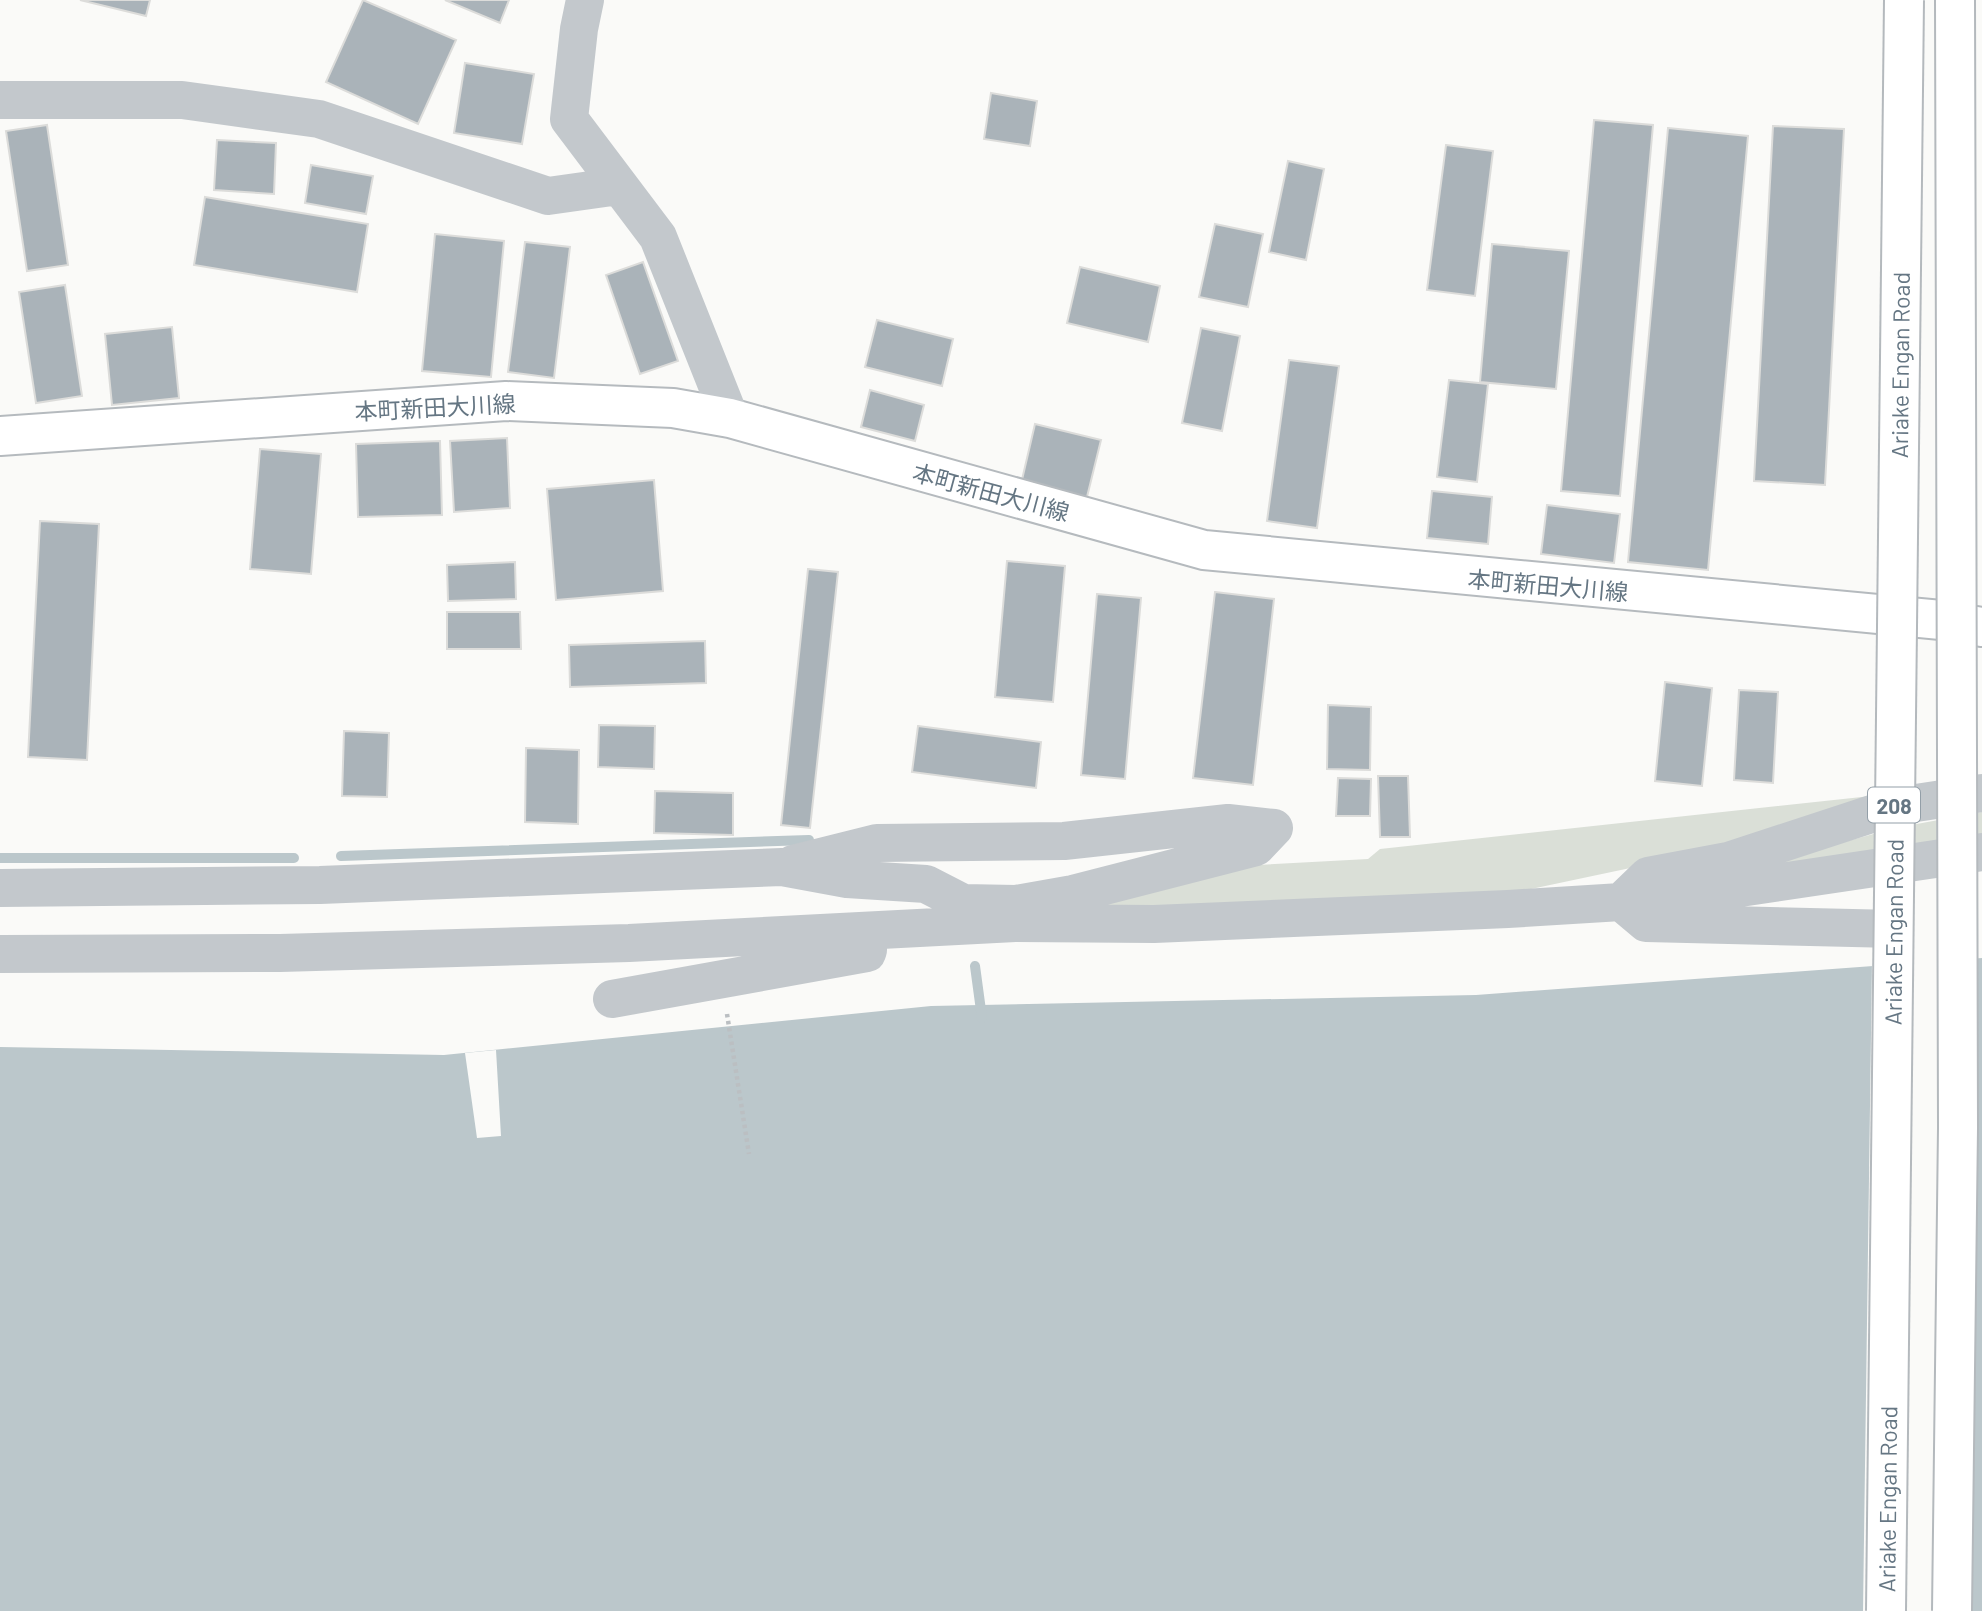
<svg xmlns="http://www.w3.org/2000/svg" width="1982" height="1611" font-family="Barlow,'Noto Sans JP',sans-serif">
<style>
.green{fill:#dadfd7}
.water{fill:#bbc7cb}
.pier{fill:#fafaf8}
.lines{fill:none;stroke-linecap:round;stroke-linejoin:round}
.stream{stroke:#bbc7cb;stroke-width:10}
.building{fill:#aab3b9;stroke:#dcdcda;stroke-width:2}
.major-casing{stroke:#b5babe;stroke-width:42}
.path{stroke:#bbbfc2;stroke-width:4.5;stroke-dasharray:3.5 3.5;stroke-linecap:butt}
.minor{stroke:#c3c8cc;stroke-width:38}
.major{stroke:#fff;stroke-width:38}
.highway-bridge-casing{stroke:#b4b9bd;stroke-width:42;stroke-linecap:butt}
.highway-bridge{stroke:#fff;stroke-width:38}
.labels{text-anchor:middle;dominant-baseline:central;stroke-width:7;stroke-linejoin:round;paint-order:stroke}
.shield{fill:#fff;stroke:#939fa8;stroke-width:2}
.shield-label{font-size:21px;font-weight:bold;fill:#657683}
.street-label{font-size:23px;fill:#657683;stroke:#fff}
</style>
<rect width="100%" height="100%" fill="#fafaf8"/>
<path class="green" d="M1871 796 1720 849 1503 895 1065 910 1257 865 1368 859 1380 849Z
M1982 812V842L1743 870 1895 828Z"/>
<path class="water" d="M1982 958V1611H0V1047L444 1055 931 1006 1476 995Z"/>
<path class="pier" d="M1971 955 1968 1611H1863L1872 962Z
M496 1050 501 1136 477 1138 465 1053Z"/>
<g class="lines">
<path class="stream" d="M341 856 809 840
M0 858H294
M975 966 982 1018"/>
</g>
<path class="building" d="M80 0H150L146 16Z
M363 0 456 40 418 124 326 82Z
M445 0H509L500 23Z
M465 63 534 74 522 144 454 133Z
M991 93 1037 101 1030 146 984 139Z
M1594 120 1653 125 1620 496 1561 491Z
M47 125 68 265 27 271 6 131Z
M1773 126 1844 129 1825 485 1754 481Z
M1668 128 1748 136 1708 570 1628 562Z
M217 140 276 143 274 194 214 190Z
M1446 145 1493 151 1475 296 1427 290Z
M1288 161 1324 169 1306 260 1269 252Z
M311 165 373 176 366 214 305 203Z
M205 197 368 224 357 292 194 265Z
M1215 224 1263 234 1248 307 1199 297Z
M435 234 504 241 491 377 422 371Z
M525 242 570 247 554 378 508 372Z
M1492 244 1569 251 1556 389 1480 382Z
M643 262 678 361 640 374 606 275Z
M1080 267 1160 286 1148 342 1067 323Z
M65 285 82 396 36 403 19 292Z
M877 320 953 339 942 386 865 367Z
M172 327 179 398 112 405 105 334Z
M1201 328 1240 336 1222 431 1182 423Z
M1289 360 1339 366 1317 528 1267 521Z
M1449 380 1488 384 1477 482 1437 477Z
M870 390 924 405 915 441 861 427Z
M1035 424 1101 440 1086 501 1021 484Z
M507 438 510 508 454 512 450 441Z
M440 441 442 515 358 517 356 444Z
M260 449 321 454 311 574 250 569Z
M654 480 663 591 556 600 547 489Z
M1432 491 1492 497 1488 544 1427 538Z
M1547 505 1620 514 1614 563 1541 554Z
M40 521 99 524 87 760 28 757Z
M1007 561 1065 566 1053 702 995 697Z
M515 562 516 599 448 601 447 565Z
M808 569 838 572 810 828 781 825Z
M1215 592 1274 599 1253 785 1193 778Z
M1097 594 1141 598 1125 779 1081 775Z
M447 612H520L521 649H447Z
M705 641 706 683 570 687 569 645Z
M1665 682 1712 688 1702 786 1655 781Z
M1739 690 1778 692 1773 783 1734 780Z
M1328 705 1371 707 1370 770 1327 769Z
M599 725 655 726 654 769 598 767Z
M918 726 1041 742 1036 788 912 772Z
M344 731 389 733 387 797 342 796Z
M526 748 579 750 578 824 525 822Z
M1378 776H1408L1410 837H1380Z
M1338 778 1371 779 1370 816H1336Z
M655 791 733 793V835L654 833Z"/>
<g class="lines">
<defs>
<path id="major" d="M0 436 506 401 673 408 730 418 1204 550 1941 620 1982 627"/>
</defs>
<use href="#major" class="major-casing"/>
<path class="path" d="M727 1014 749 1154"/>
<path class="minor" d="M585 0 579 29 569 119 658 237 730 418
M0 100H182L319 119 548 196 619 186
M793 864 877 843 1064 841 1228 823 1274 828
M0 888 320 885 782 867 847 879 926 884 963 903 1016 904 1073 894 1256 847 1274 828
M1895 929 1646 923 1621 902 1648 876 1728 861 1896 806 1982 793
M0 954 280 953 629 943 1015 923 1154 924 1508 909 1621 902 1720 891 1982 852
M612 999 867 953 868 950"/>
<use href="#major" class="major"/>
<defs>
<g id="highway-bridge">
<path id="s1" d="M1886 1611 1904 0"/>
<path d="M1952 1611 1958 1128 1955 0"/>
</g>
</defs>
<use href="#highway-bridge" class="highway-bridge-casing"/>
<use href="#highway-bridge" class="highway-bridge"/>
</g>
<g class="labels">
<rect class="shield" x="1868" y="787.5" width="52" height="35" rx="5"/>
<g class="shield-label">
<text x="1894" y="805">208</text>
</g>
<g class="street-label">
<text stroke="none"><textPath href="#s1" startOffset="1246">Ariake Engan Road</textPath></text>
<text transform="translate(435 407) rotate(-3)">本町新田大川線</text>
<text transform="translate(991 492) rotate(15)">本町新田大川線</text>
<text transform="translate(1548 585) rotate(5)">本町新田大川線</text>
<text stroke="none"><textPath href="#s1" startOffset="679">Ariake Engan Road</textPath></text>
<text stroke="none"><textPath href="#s1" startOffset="112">Ariake Engan Road</textPath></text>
</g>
</g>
</svg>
